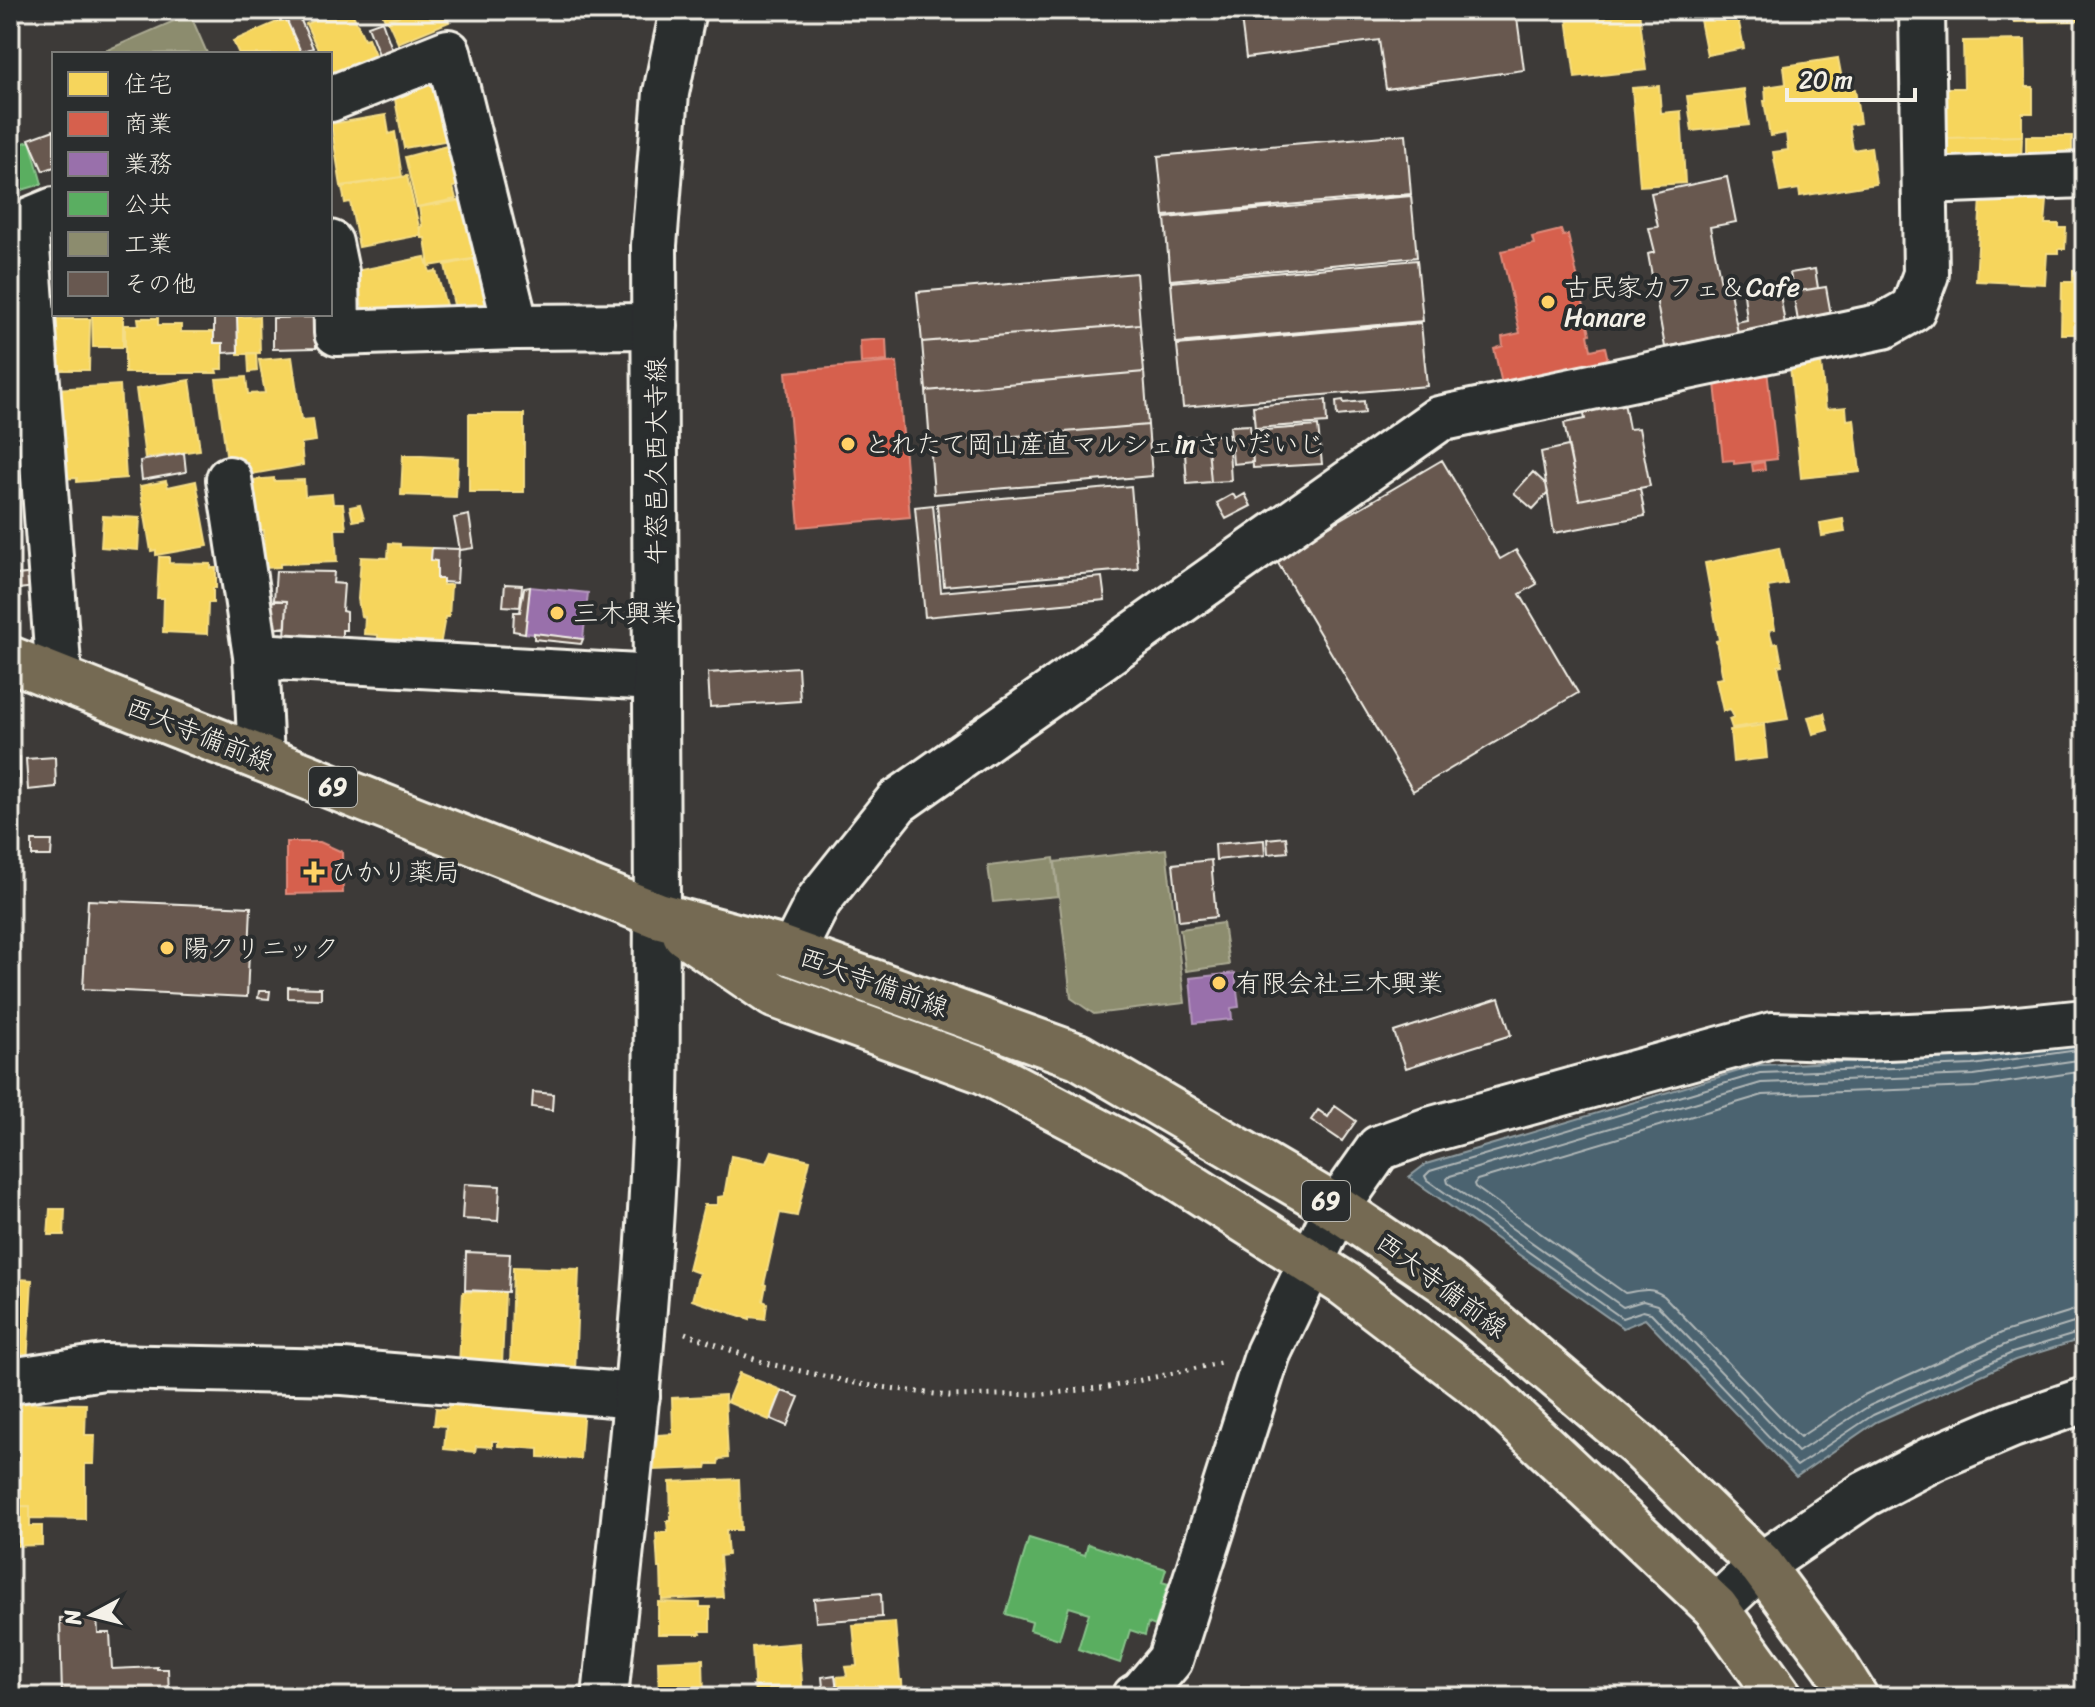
<svg xmlns="http://www.w3.org/2000/svg" width="2095" height="1707" font-family="Sriracha,'Klee One',sans-serif">
<style>
.water{fill:#4c6370;stroke:#8f9ca0;stroke-width:2}
.homes{fill:#f6d55c;stroke:#f5dd86;stroke-width:2}
.shops{fill:#d6604d;stroke:#df8c7c;stroke-width:2}
.offices{fill:#9970ab;stroke:#b497bd;stroke-width:2}
.public{fill:#5aae61;stroke:#88c28a;stroke-width:2}
.industry{fill:#8c8c6e;stroke:#abaa93;stroke-width:2}
.lines{fill:none;stroke-linecap:round;stroke-linejoin:round}
.shore{stroke:#b1b8b8;stroke-width:2}
.building{fill:#685850;stroke:#f4f1e8;stroke-width:2}
.minor-casing{stroke:#f4f1e8;stroke-width:50}
.tertiary-casing{stroke:#f4f1e8;stroke-width:50}
.secondary-casing{stroke:#f4f1e8;stroke-width:50}
.primary-casing{stroke:#f4f1e8;stroke-width:50}
.path{stroke:#f4f1e8;stroke-width:5;stroke-dasharray:2 6;stroke-linecap:butt}
.minor{stroke:#2a2d2e;stroke-width:44}
.tertiary{stroke:#2a2d2e;stroke-width:44}
.secondary{stroke:#2a2d2e;stroke-width:44}
.primary{stroke:#746b52;stroke-width:44}
.poi-dot{fill:#ffd166;stroke:#2a2d2e;stroke-width:3}
.labels{text-anchor:middle;dominant-baseline:central;stroke-width:8;stroke-linejoin:round;paint-order:stroke}
.shield{fill:#2a2d2e;stroke:#b7b6b0;stroke-width:2}
.shield-label{font-size:24px;font-weight:bold;fill:#f4f1e8}
.poi-label{font-size:26px;fill:#f4f1e8;stroke:#2a2d2e;text-anchor:start}
.street-label{font-size:26px;fill:#f4f1e8;stroke:#2a2d2e}
</style>
<rect width="100%" height="100%" fill="#3d3a38"/>
<filter id="ink" filterUnits="userSpaceOnUse"><feTurbulence type="fractalNoise" baseFrequency=".0125" numOctaves="2"/><feDisplacementMap in="SourceGraphic" scale="16" xChannelSelector="R" yChannelSelector="G"/><feConvolveMatrix kernelMatrix="1 2 1 2 8 2 1 2 1" color-interpolation-filters="sRGB"/></filter>
<g filter="url(#ink)">
<path class="water" d="M2085 1041V1338L2015 1360 1876 1422 1796 1477 1645 1319 1623 1328 1409 1177 1426 1164 1759 1065 1972 1057Z"/>
<path class="homes" d="M338 10H351L364 39 368 38 376 57 340 76 338 70 330 74V54H320L306 24Z
M381 10H394L396 16 385 20Z
M397 10H445L449 22 398 43 388 21 399 16Z
M1566 10H1639L1646 70 1575 78Z
M1960 10H2082V21L2014 22V14H1961Z
M1737 13 1744 48 1707 55 1700 20Z
M286 18 302 54H239L233 41Z
M2025 40 2026 87H2033V113H2022V136L1946 138 1945 88H1964L1963 41Z
M1838 58 1844 90 1855 89 1860 123 1849 125 1853 150 1871 147 1876 184 1800 196 1799 189 1780 192 1773 152 1788 150 1786 133 1770 136 1764 101H1766L1765 87 1786 84 1784 66Z
M444 74 450 140 404 148 392 83Z
M1659 86 1661 113 1681 111 1685 183 1640 186 1632 88Z
M1744 89 1749 125 1692 131 1687 96Z
M386 115 389 134 395 132 402 177 341 186 331 124Z
M1940 136H1946V138L2022 136 2021 162 1940 163Z
M2026 136H2072V163L2026 164Z
M458 143 468 183 453 187 456 199 417 207 405 157Z
M407 176 421 235 359 247 350 202 345 203 342 187Z
M1981 197 2047 201 2045 224H2059V228H2066L2065 249H2058V253H2047L2045 284 1976 281Z
M475 198 484 257 429 266 425 238H421L420 227 422 226 419 207Z
M489 256 498 309 457 318 445 265Z
M425 257 430 272 436 271 448 312 418 319 415 307 369 319 364 316 356 271Z
M2081 262H2085V334H2061L2062 282H2073V270H2081Z
M92 314H123V347H93Z
M259 316 260 353 238 354 237 317Z
M138 318H158V325H181V332H214V343H223V369H216L217 373H125V325H139Z
M51 319H90L89 370H49Z
M248 353H256L257 371 249 372Z
M292 357 301 420 313 419 316 441 301 443 303 465 241 476 239 460 227 461 216 379 246 377 248 394 265 393 259 360Z
M1821 363 1826 409 1846 407 1847 420 1854 419 1860 472 1801 478 1790 366Z
M190 380 200 450 145 458 136 389Z
M120 385 126 478 77 482V478L61 479 55 389Z
M469 414H524V492H469Z
M403 455 458 458 456 497 401 495Z
M274 478V481L304 480 305 496 332 494 333 504H343L346 529H335L337 562 280 564V567L265 568 264 530H258L253 480Z
M166 481 168 487 196 481 208 546 156 555V550L151 551 140 486Z
M360 505 364 519 353 521 350 507Z
M103 516 140 518 138 550 101 547Z
M1843 519 1845 532 1822 536 1820 523Z
M389 543 400 544V547L432 548 431 560 437 561V579H443V585H451L449 617H445L440 646 378 642V635L364 634 365 617 361 616 358 599 361 557 388 558Z
M1779 548 1787 584 1768 587 1775 629 1769 630 1773 644 1778 643 1782 665 1778 666 1788 719 1732 728 1729 719 1734 717 1730 709 1723 711 1716 679 1723 678 1716 641 1719 640 1705 563Z
M159 557H169V563L211 564V568H216V588H213V603H208L207 634 163 632 164 598H157Z
M1824 713 1828 730 1813 734 1808 717Z
M1764 725 1767 758 1733 762 1730 730Z
M772 1151 810 1160 797 1216 780 1213 764 1284 766 1285 763 1301 767 1303 765 1319 750 1317V1319L692 1300 699 1273 688 1269 704 1205H717L718 1197 724 1196 731 1156 767 1163Z
M50 1209H65L64 1235H48Z
M513 1267 579 1269 575 1372 510 1368Z
M10 1271H18V1279L32 1280 27 1365 10 1364Z
M463 1292H505L502 1366 459 1364Z
M739 1373 781 1390 769 1420 727 1402Z
M725 1395 728 1458 719 1459 718 1464H707L706 1468 654 1470 658 1435 673 1434 672 1398Z
M21 1403 86 1404 85 1435H95L94 1464H85V1519L30 1518V1506H19Z
M449 1404 584 1406 580 1459 539 1457V1449L498 1446V1441H492V1447L476 1446 475 1452 444 1449 446 1426 434 1425 436 1408 448 1409Z
M739 1479 741 1530H726L728 1555 720 1556 723 1597 662 1600 661 1568H658L656 1533 668 1532 667 1521H671L670 1482Z
M30 1506V1526H42V1545L10 1546V1507Z
M658 1602 700 1603V1607H710V1631H700L701 1634H658Z
M895 1622 900 1680H902L903 1697H839L837 1677 847 1676 845 1667 857 1666 853 1625Z
M799 1643 803 1697H755L752 1647Z
M703 1659 704 1697H659L658 1661Z"/>
<path class="shops" d="M1561 230 1563 236 1568 235 1590 334 1588 335 1591 350 1605 347 1608 360 1502 384 1494 349 1503 346 1502 337 1520 333 1501 251 1534 244 1532 237Z
M886 339 887 361 861 363 860 341Z
M897 362 910 517 799 527 786 372Z
M1767 370 1777 459 1734 464V460L1723 461 1715 383H1722L1721 379Z
M1764 462 1765 469 1753 471 1752 464Z
M286 842H320L342 852 343 893 286 894Z"/>
<path class="offices" d="M530 587 588 593 583 639 525 633Z
M1235 973 1239 1007 1231 1008 1232 1019 1194 1023 1190 978Z"/>
<path class="public" d="M30 141 42 184 22 190 10 147Z
M1029 1538 1085 1555 1088 1544 1166 1569 1162 1582 1168 1584 1155 1626 1148 1623 1145 1635 1130 1630 1120 1663 1078 1649 1089 1613 1069 1607 1059 1639 1030 1630 1032 1622 1006 1614Z"/>
<path class="industry" d="M190 14 207 53 101 54 100 53Z
M1166 849 1185 1003 1094 1014 1071 998 1055 862Z
M1054 858 1058 896 993 902 988 866Z
M1223 923 1229 965 1186 971 1180 929Z
M1592 1687 1597 1697H1574Z"/>
<g class="lines">
<path class="shore" d="M2085 1049 1973 1065 1760 1073 1430 1171 1425 1176 1427 1180 1622 1318 1643 1311 1651 1313 1797 1466 1873 1415 2012 1353 2085 1331
M2085 1059 1974 1075 1761 1083 1450 1176 1447 1179 1448 1183 1623 1307 1643 1301 1657 1305 1798 1452 1869 1406 2009 1343 2077 1322 2085 1321
M2085 1071 1975 1087 1763 1095 1477 1180 1474 1184 1475 1187 1625 1293C1640 1291 1649 1286 1664 1296L1800 1437 1864 1395 2004 1332 2075 1310 2085 1309"/>
</g>
<path class="building" d="M1240 10H1516L1524 70 1386 89 1379 40 1246 58Z
M299 16 313 48 301 52 287 21Z
M382 21 393 52 380 57 368 26Z
M54 130V167L43 171 29 139Z
M1406 134 1411 194 1164 216 1158 156Z
M1727 177 1736 222 1710 227 1722 288 1729 287 1738 333 1665 347 1648 254 1655 252 1649 228 1658 227 1651 193Z
M1411 196 1417 257 1170 280 1165 218Z
M1417 260 1423 321 1176 343 1171 282Z
M1815 269 1818 288 1793 292 1790 273Z
M1136 273 1140 324 922 342 917 292Z
M1826 287 1831 315 1798 321 1793 292Z
M1779 288 1785 324 1738 333 1736 322 1747 320 1744 294Z
M214 315 237 316 238 352 223 353V343H214Z
M315 317 316 348 273 349V318Z
M1421 323 1427 386 1183 407 1177 345Z
M1140 324 1144 372 926 391 922 342Z
M1144 372 1148 425 930 443 926 391Z
M1326 400 1327 423 1255 428 1253 406Z
M1343 400 1344 403 1364 401 1365 413 1337 416 1336 401Z
M1624 402 1629 429 1639 428 1650 486 1579 500 1564 423 1585 419 1583 410Z
M1148 425 1152 476 934 494 930 443Z
M1250 425 1253 462 1233 464 1230 426Z
M1318 426 1322 464 1253 468 1251 431Z
M1228 434 1231 481 1211 482 1207 436Z
M1207 436 1211 482 1187 484 1184 437Z
M1568 446 1579 500 1640 488 1645 516 1554 533 1541 452Z
M184 453 186 472 142 480 140 461Z
M1442 460 1500 559 1516 550 1537 584 1520 594 1578 693 1413 791 1275 558Z
M1533 472 1546 484 1548 493 1533 509 1514 493Z
M1131 486 1138 569 944 586 937 504Z
M1233 494 1236 499 1245 494 1251 506 1226 519 1217 503Z
M933 505 941 592 1102 577 1105 600 925 617 915 507Z
M469 515 474 548 460 550 454 518Z
M432 548 459 549 457 583 443 582V579H437V561L431 560Z
M276 571 334 572 333 583 344 584 342 611 346 612V630H342V640L285 637 287 601 274 600Z
M35 573 36 587 18 589 17 575Z
M505 584 522 585 520 607 503 606Z
M530 587 525 633 513 631 514 612H520L524 588Z
M276 601H287L286 627 272 629 269 602Z
M534 633 583 639 581 644 534 639Z
M798 667 800 701 710 707 708 673Z
M10 757H20V784H10Z
M55 757 56 787 28 790 26 759Z
M1286 837 1288 852 1268 854 1267 839Z
M1264 840 1265 855 1216 860 1215 844Z
M32 841H52L51 856H32Z
M1211 860 1216 917 1179 921 1173 864Z
M88 900 251 907 247 997 83 989Z
M288 987 321 988V999L288 998Z
M259 991H270L269 999 258 998Z
M1499 998 1511 1035 1406 1068 1394 1032Z
M533 1092 553 1094 552 1110 532 1107Z
M1335 1106 1356 1121 1342 1141 1311 1120 1318 1110 1328 1117Z
M464 1184 500 1186 498 1221 462 1219Z
M466 1252 510 1254 508 1292 465 1290Z
M782 1391 799 1397 787 1426 771 1419Z
M881 1593 882 1617 816 1622 814 1599Z
M97 1616 98 1633H110L112 1669 157 1667V1669H168L169 1695 109 1697V1694L62 1696 60 1618Z
M835 1675 838 1697H824L822 1677Z"/>
<g class="lines">
<defs>
<path id="minor" d="M330 99 448 52 516 327 655 326
M1925 181 2085 175
M54 210 25 222 59 677
M330 243 336 272 337 333 516 327
M229 479 256 656
M261 758 256 656 656 678
M792 953 819 900 897 802 1439 419 1883 326 1913 309 1926 274 1922 10
M10 1381 104 1367 343 1372 637 1396
M1716 1608 1761 1565 1865 1494 1932 1459 2012 1425 2085 1400
M1135 1697 1142 1693 1170 1660 1268 1353 1337 1208 1379 1148 1429 1130 1772 1035 1864 1038 1977 1033 2085 1022"/>
<path id="tertiary" d="M605 1697C625 1509 647 1322 655 1134 658 1061 656 988 657 915"/>
<path id="secondary" d="M657 915 654 245 666 93 683 10"/>
<path id="primary" d="M10 659 657 915 773 946 1078 1056 1337 1208 1446 1282 1639 1446 1761 1565 1835 1665 1855 1697
M685 934 774 995 984 1071 1134 1150 1345 1284 1490 1395 1716 1608 1780 1697"/>
</defs>
<use href="#minor" class="minor-casing"/>
<use href="#tertiary" class="tertiary-casing"/>
<use href="#secondary" class="secondary-casing"/>
<use href="#primary" class="primary-casing"/>
<path class="path" d="M685 1333 765 1363 859 1384 949 1396 1044 1394 1109 1387 1220 1363"/>
<use href="#minor" class="minor"/>
<use href="#tertiary" class="tertiary"/>
<use href="#secondary" class="secondary"/>
<use href="#primary" class="primary"/>
</g>
</g>
<g class="poi-dot">
<circle cx="1548" cy="302" r="8"/>
<circle cx="848" cy="444" r="8"/>
<circle cx="557" cy="613" r="8"/>
<path d="M310 860h8v8h8v8h-8v8h-8v-8h-8v-8h8z"/>
<circle cx="167" cy="948" r="8"/>
<circle cx="1219" cy="983" r="8"/>
</g>
<g class="labels">
<g class="shield">
<rect x="309" y="767" width="48" height="40" rx="6"/>
<rect x="1302" y="1181" width="48" height="40" rx="6"/>
</g>
<g class="shield-label">
<text x="333" y="787">69</text>
<text x="1326" y="1201">69</text>
</g>
<g class="poi-label">
<text x="1564" y="287">古民家カフェ＆Cafe<tspan x="1564" dy="30">Hanare</tspan></text>
<text x="864" y="444">とれたて岡山産直マルシェinさいだいじ</text>
<text x="573" y="613">三木興業</text>
<text x="330" y="872">ひかり薬局</text>
<text x="183" y="948">陽クリニック</text>
<text x="1235" y="983">有限会社三木興業</text>
</g>
<g class="street-label">
<text transform="translate(656 461) rotate(-90)">牛窓邑久西大寺線</text>
<text transform="translate(200 734) rotate(22)">西大寺備前線</text>
<text transform="translate(874 982) rotate(20)">西大寺備前線</text>
<text transform="translate(1442 1285) rotate(37)">西大寺備前線</text>
</g>
</g>
<rect width="2095" height="1707" fill="none" stroke="#2a2d2e" stroke-width="40"/>
<rect x="20" y="20" width="2055" height="1667" fill="none" stroke="#f4f1e8" stroke-width="3" filter="url(#ink)"/>
<rect x="52" y="52" width="280" height="264" fill="#2a2d2e" stroke="#7b7b78" stroke-width="2"/>
<rect x="68" y="72" width="40" height="24" fill="#f6d55c" stroke="#7b7b78" stroke-width="2"/>
<text x="124" y="92" font-size="24" fill="#f4f1e8">住宅</text>
<rect x="68" y="112" width="40" height="24" fill="#d6604d" stroke="#7b7b78" stroke-width="2"/>
<text x="124" y="132" font-size="24" fill="#f4f1e8">商業</text>
<rect x="68" y="152" width="40" height="24" fill="#9970ab" stroke="#7b7b78" stroke-width="2"/>
<text x="124" y="172" font-size="24" fill="#f4f1e8">業務</text>
<rect x="68" y="192" width="40" height="24" fill="#5aae61" stroke="#7b7b78" stroke-width="2"/>
<text x="124" y="212" font-size="24" fill="#f4f1e8">公共</text>
<rect x="68" y="232" width="40" height="24" fill="#8c8c6e" stroke="#7b7b78" stroke-width="2"/>
<text x="124" y="252" font-size="24" fill="#f4f1e8">工業</text>
<rect x="68" y="272" width="40" height="24" fill="#685850" stroke="#7b7b78" stroke-width="2"/>
<text x="124" y="292" font-size="24" fill="#f4f1e8">その他</text>
<g transform="translate(92 1615) rotate(263)" stroke="#2a2d2e" stroke-width="6" paint-order="stroke">
<path d="M0-6L14 30L0 20L-14 30Z" fill="#f4f1e8"/>
<text y="-12" font-size="22" font-weight="bold" text-anchor="middle" fill="#f4f1e8">N</text>
</g>
<path d="M1787 88v12h128v-12" fill="none" stroke="#f4f1e8" stroke-width="4"/>
<text x="1799" y="88" font-size="24" fill="#f4f1e8" stroke="#2a2d2e" stroke-width="6" paint-order="stroke">20 m</text>
</svg>
